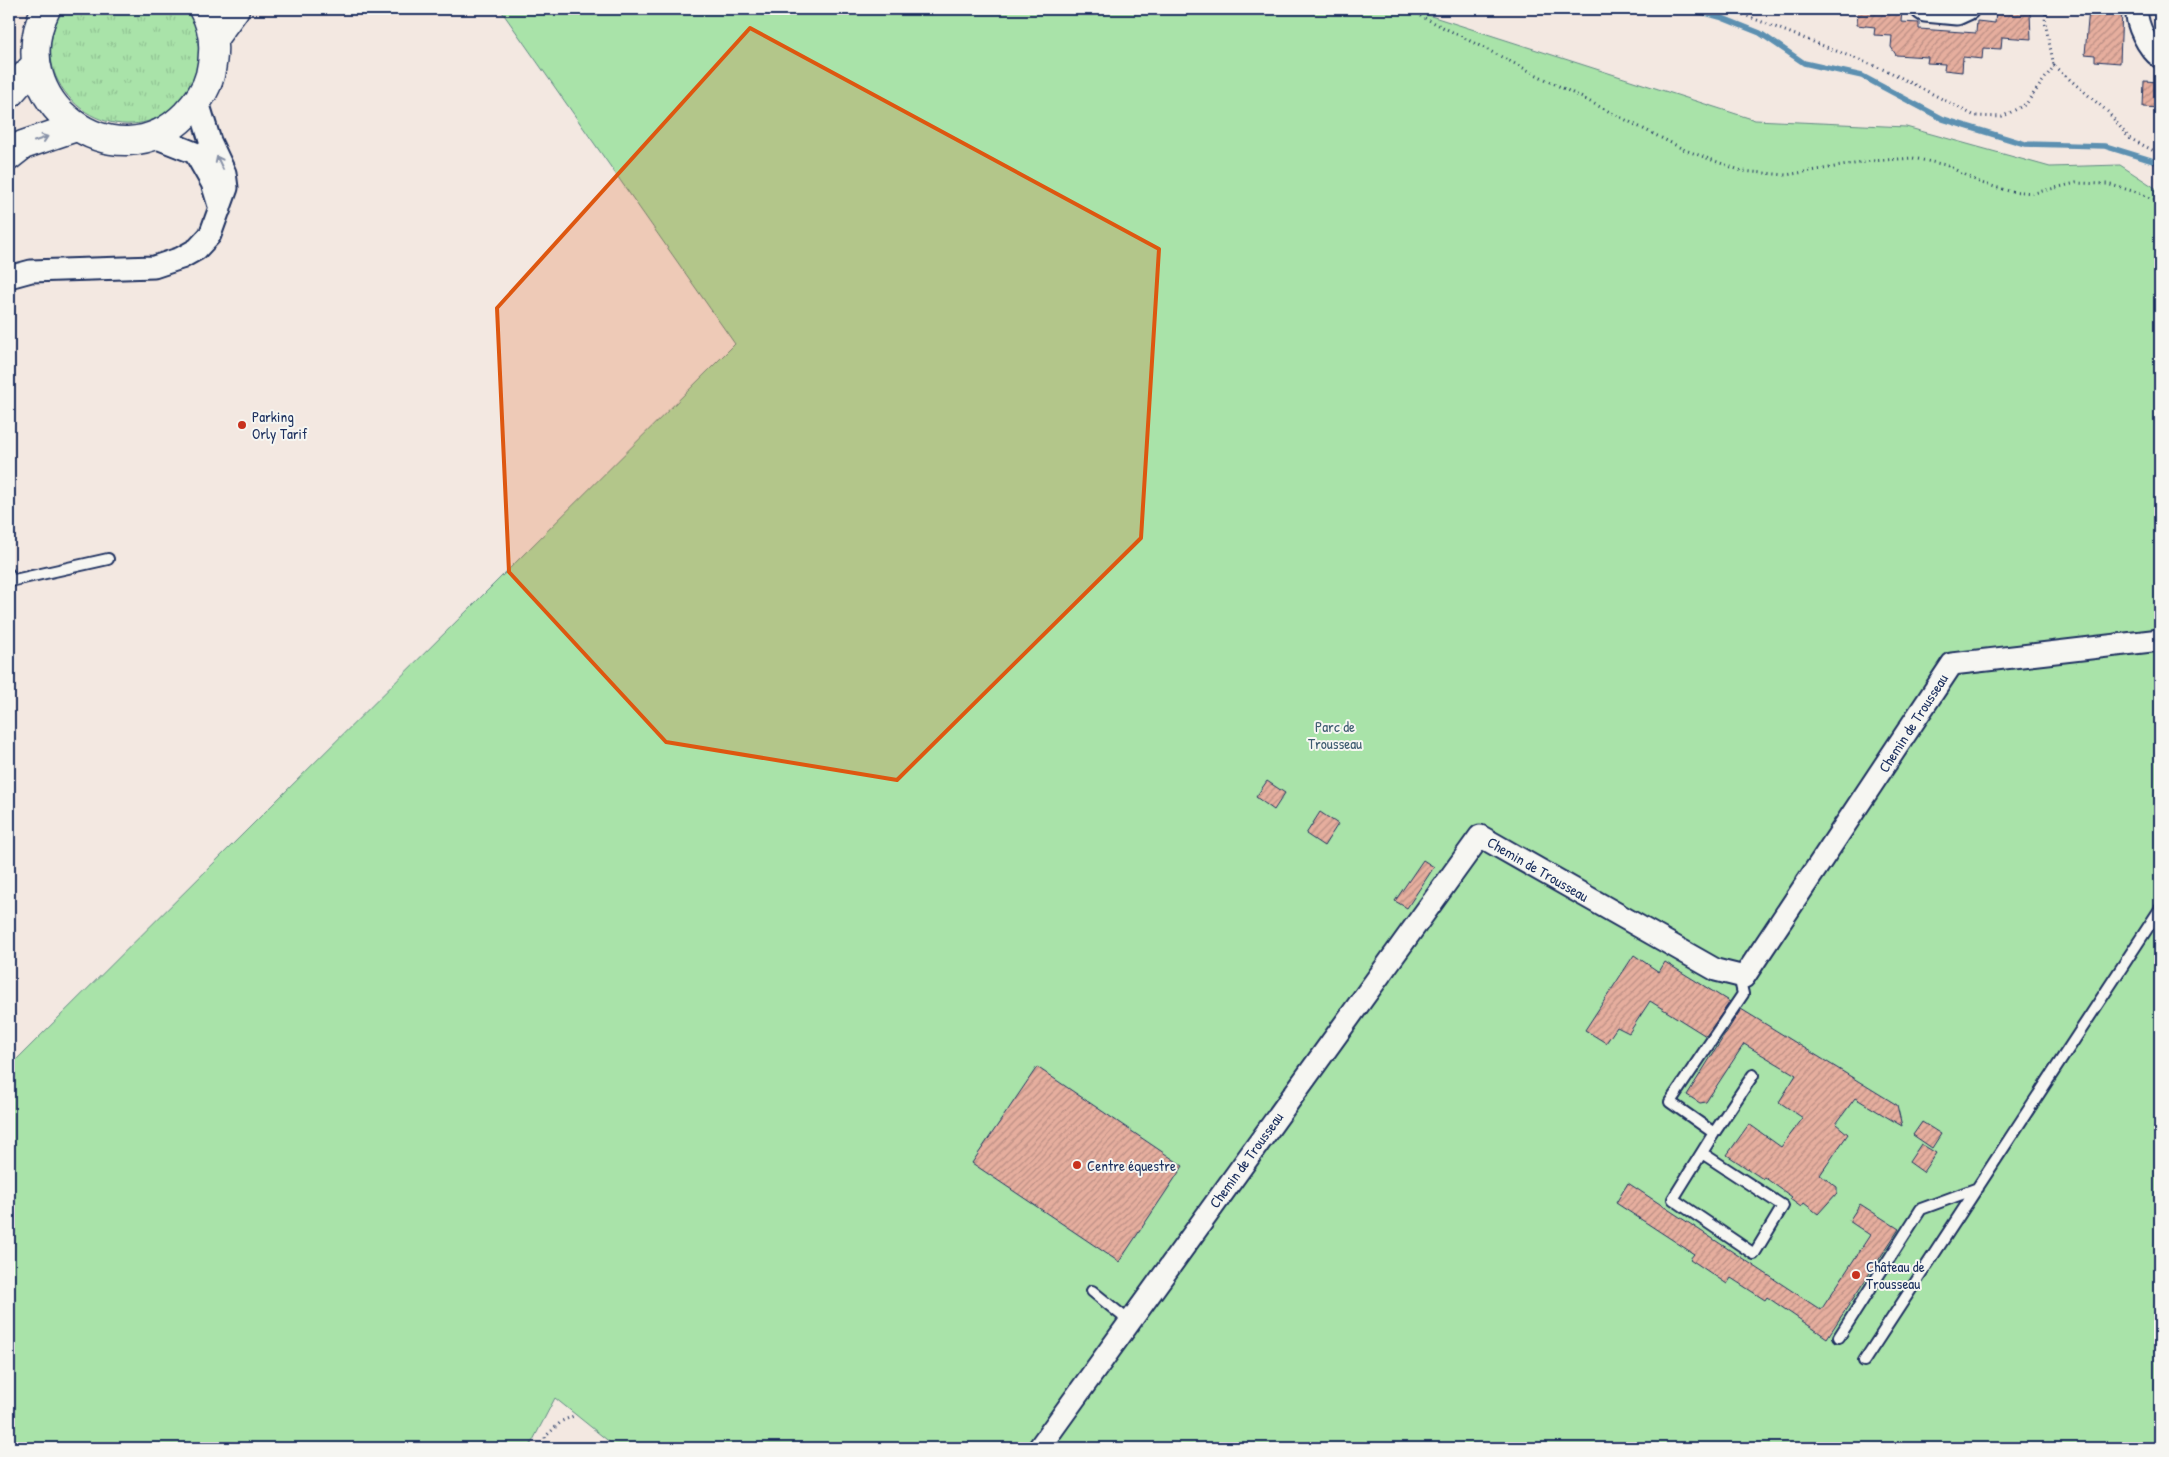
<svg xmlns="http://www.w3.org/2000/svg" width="2169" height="1457" font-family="'Patrick Hand',sans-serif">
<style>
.grass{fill:url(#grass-tufts);stroke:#628984}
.park{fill:#a9e3a9;stroke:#628984}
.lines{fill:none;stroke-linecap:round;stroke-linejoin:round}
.stream{stroke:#5c90b1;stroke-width:5.5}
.building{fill:url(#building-hatch);stroke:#1b2f5e}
.lane-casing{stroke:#1b2f5e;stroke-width:14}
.street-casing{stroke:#1b2f5e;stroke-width:25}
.primary-casing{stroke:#1b2f5e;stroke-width:31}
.path{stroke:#1b2f5e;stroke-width:3;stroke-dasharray:1 4;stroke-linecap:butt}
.lane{stroke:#f6f6f2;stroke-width:10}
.street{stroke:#f6f6f2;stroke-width:21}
.primary{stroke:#f6f6f2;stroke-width:28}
.oneway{stroke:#8892a8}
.marked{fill:#de5710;fill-opacity:0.2;stroke:#de5710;stroke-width:4;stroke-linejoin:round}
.poi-dot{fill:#c8321e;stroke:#f6f6f2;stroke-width:2}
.labels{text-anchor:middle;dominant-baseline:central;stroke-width:4;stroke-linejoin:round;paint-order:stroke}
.poi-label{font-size:15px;fill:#1b2f5e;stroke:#f6f6f2;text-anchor:start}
.street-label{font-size:15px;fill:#1b2f5e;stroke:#f6f6f2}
.park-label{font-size:15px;fill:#3e5c71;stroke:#f6f6f2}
</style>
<defs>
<pattern id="grass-tufts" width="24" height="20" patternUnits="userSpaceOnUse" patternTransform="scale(1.25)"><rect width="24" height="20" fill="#a9e3a9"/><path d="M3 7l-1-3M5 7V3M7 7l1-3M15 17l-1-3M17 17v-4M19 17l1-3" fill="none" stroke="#91c394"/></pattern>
<pattern id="building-hatch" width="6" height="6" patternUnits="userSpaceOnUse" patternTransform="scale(1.25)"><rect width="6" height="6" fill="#e6ae9e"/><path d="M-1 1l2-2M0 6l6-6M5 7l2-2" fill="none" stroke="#ba8e84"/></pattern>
</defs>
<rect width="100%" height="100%" fill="#f3e8e1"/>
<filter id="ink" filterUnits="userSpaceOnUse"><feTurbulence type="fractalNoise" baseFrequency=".02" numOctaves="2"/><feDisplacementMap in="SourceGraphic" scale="10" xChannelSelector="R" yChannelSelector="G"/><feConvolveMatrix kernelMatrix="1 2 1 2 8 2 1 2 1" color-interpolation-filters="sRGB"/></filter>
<g filter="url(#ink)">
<path class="grass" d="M62 9H191C195 17 199 25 201 34 204 45 202 60 198 71 177 138 90 142 58 81 46 58 50 31 62 9Z"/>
<path class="park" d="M500 9H1409L1755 120 1906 127 2050 167 2120 165 2160 191V1448H617L555 1398 529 1448H9V1067L735 344Z"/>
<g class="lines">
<path class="stream" d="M1691 9 1720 17 1760 33 1804 63 1862 76 1943 119 2025 144 2105 146 2160 163"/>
</g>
<path class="building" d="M1858 9 1902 11 1901 22 1919 23V29L1976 33 1977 21 1995 23 1996 11 2030 13 2031 39 2002 37 2001 49 1983 48 1982 59 1963 57 1962 72 1944 70 1945 64 1927 63 1928 57 1896 55 1891 47 1892 36 1874 35 1875 27 1857 25Z
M2089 9H2122L2120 63 2095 61V55L2085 54Z
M2144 81 2160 82V108L2143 107Z
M1267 781 1285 793 1274 810 1256 797Z
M1320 812 1338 824 1324 846 1306 834Z
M1423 860 1434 867 1407 908 1395 901Z
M1634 955 1659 972 1665 962 1730 1002 1706 1036 1650 1001 1629 1033 1617 1027 1606 1043 1585 1030Z
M1741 1009 1897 1105 1902 1126 1855 1098 1836 1124 1848 1134 1820 1175 1837 1187V1193L1818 1214 1804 1203 1801 1207 1790 1199 1792 1197 1764 1177 1763 1179 1727 1155 1749 1124 1781 1147 1803 1118 1779 1102 1796 1075 1744 1044 1706 1102 1700 1103 1687 1095Z
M1037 1067 1183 1166 1119 1262 972 1163Z
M1922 1122 1941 1134 1932 1148 1913 1135Z
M1921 1144 1936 1153 1923 1172 1909 1162Z
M1628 1183 1821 1310 1870 1235 1849 1221 1860 1204 1899 1229 1827 1338 1767 1297 1765 1300 1731 1278 1727 1284 1690 1259 1694 1254 1616 1203Z"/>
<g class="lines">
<defs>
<path id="lane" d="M9 574 10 581 108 559
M1739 976 1743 994 1670 1102 1714 1133 1753 1075
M1702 1153 1783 1206 1754 1254 1673 1199 1714 1133
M1092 1291 1129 1321
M1839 1337 1921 1209 1978 1188
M1864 1361 2160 909"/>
<path id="street" d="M1922 9 1925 11 1957 14 1968 9
M2137 9C2135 23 2148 49 2160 57
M152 136 195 153 212 183 220 209
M9 277 31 271 154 267 181 258 197 249 210 235 227 188 225 173 210 141 198 102
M1039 1448 1480 836 1716 970 1744 977 1952 664 2160 640"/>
<path id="primary" d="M46 9C0 101 116 186 186 114 197 102 206 91 210 75 215 53 215 29 203 9
M213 39 235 9
M9 94 34 66
M9 156 23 145 76 127"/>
</defs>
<use href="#lane" class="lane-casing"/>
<use href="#street" class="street-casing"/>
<use href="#primary" class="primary-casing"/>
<path class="path" d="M1407 9 1685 150 1742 171 1786 175 1872 161 1913 158 1946 165 1981 183 2009 191 2034 193 2076 183 2107 184 2140 193 2160 203
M1729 9 1890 72 1975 116 2002 117 2026 104 2054 66 2108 112 2129 138 2160 154
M2046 9 2045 22 2054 66
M547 1448 545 1437 562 1421 576 1415"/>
<use href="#lane" class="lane"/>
<use href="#street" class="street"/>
<use href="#primary" class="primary"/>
</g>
<defs><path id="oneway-shaft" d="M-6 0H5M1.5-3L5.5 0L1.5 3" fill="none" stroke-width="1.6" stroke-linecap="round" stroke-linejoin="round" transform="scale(1.25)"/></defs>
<g class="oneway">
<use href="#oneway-shaft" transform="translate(41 139) rotate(-19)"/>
<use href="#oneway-shaft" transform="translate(220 163) rotate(-115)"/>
</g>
</g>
<path class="marked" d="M750 28 1159 249 1141 538 897 780 666 742 509 572 497 308Z"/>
<g class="poi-dot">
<circle cx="242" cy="425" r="5"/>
<circle cx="1077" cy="1165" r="5"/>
<circle cx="1856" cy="1275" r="5"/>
</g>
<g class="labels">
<g class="poi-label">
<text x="252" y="416">Parking<tspan x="252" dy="17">Orly Tarif</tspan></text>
<text x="1087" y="1165">Centre équestre</text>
<text x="1866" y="1266">Château de<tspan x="1866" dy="17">Trousseau</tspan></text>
</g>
<g class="street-label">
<text transform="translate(1913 723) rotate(-57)">Chemin de Trousseau</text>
<text transform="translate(1538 869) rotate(30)">Chemin de Trousseau</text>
<text transform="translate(1246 1160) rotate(-54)">Chemin de Trousseau</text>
</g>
<g class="park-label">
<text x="1335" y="726">Parc de<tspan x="1335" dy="17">Trousseau</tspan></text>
</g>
</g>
<rect width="2169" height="1457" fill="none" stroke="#f6f6f2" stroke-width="30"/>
<rect x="15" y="15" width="2139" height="1427" fill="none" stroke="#1b2f5e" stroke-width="2" filter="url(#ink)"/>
</svg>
